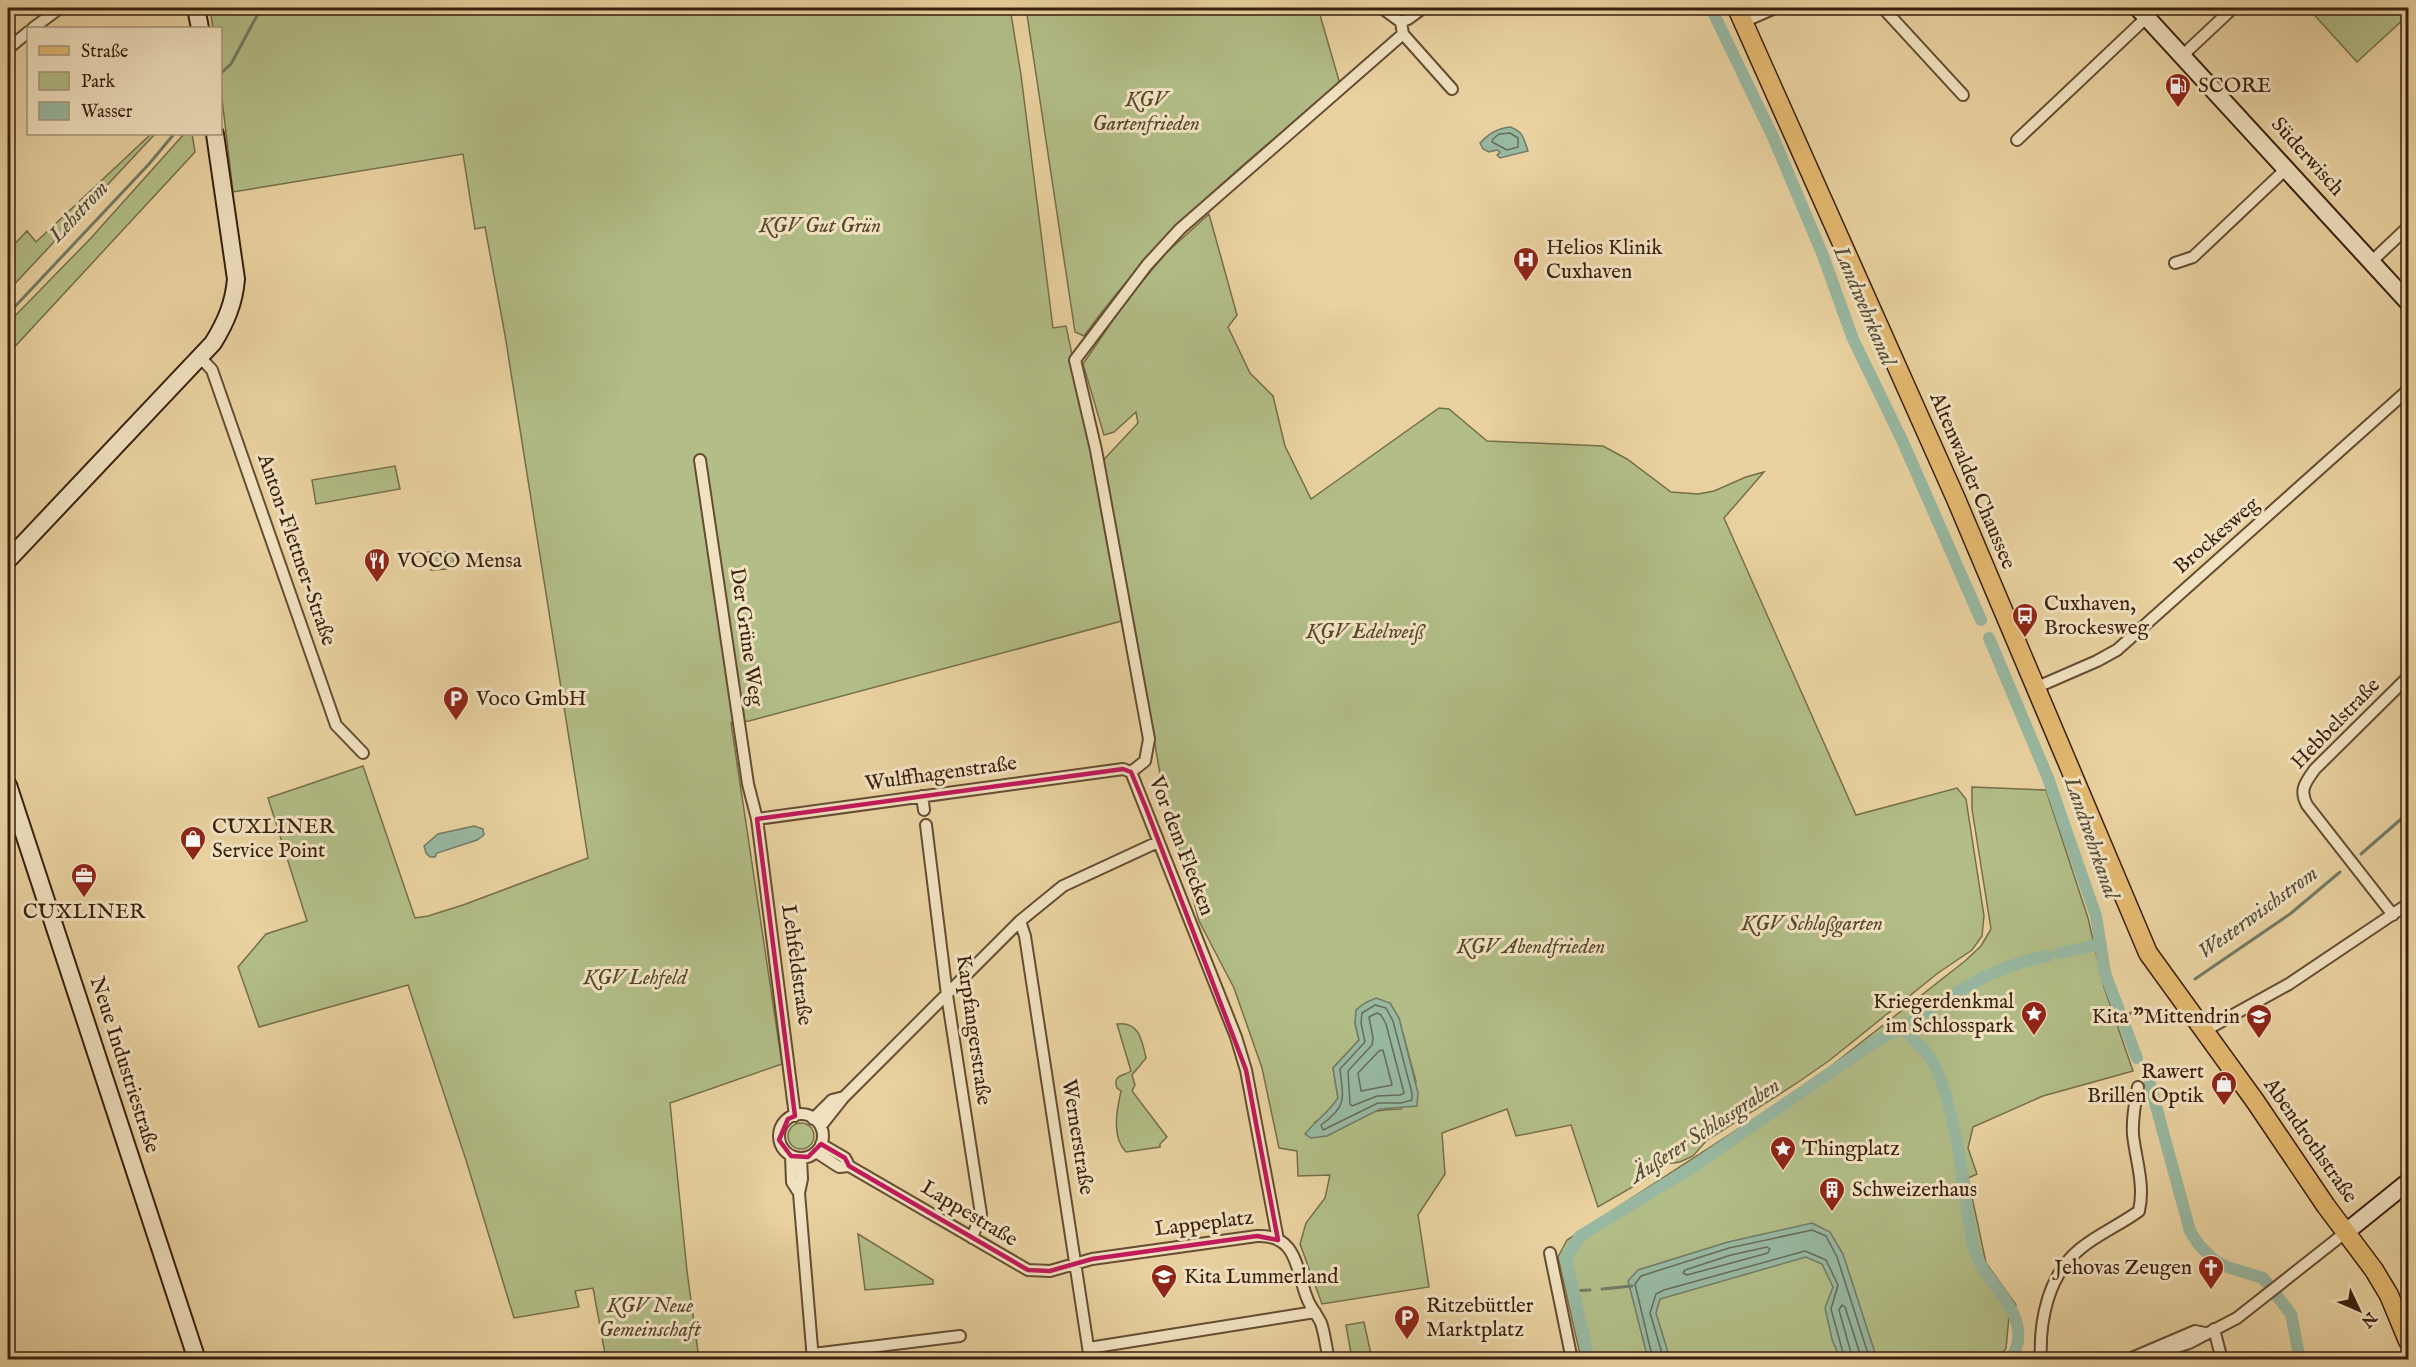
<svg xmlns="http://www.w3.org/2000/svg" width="2416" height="1367" font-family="'IM FELL English',serif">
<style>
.green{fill:#b2bd87;stroke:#766e4a;stroke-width:1.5;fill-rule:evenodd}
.water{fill:#98b8a2;stroke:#727b66;stroke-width:1.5}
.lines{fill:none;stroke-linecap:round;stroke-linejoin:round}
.shore{stroke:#686c58;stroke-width:1.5}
.stream{stroke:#727b66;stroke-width:3}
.canal{stroke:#98b8a2;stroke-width:12}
.street-casing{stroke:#654c32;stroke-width:14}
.secondary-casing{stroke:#391f0d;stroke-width:20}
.primary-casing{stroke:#391f0d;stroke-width:21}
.street{stroke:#f1e2c1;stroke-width:10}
.secondary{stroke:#f1e2c1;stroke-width:16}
.primary{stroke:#e4b970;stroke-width:18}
.marked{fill:none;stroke:#c2185b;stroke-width:4.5;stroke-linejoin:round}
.labels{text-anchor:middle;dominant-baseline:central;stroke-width:6;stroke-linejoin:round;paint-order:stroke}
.poi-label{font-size:21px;fill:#391f0d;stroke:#f1e2c1;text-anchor:start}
.park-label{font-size:21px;font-style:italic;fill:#57462c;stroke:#f1e2c1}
.street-label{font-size:21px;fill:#391f0d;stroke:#f1e2c1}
.water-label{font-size:22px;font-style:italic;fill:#564d3a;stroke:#f1e2c1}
</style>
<rect width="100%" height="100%" fill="#e9d2a0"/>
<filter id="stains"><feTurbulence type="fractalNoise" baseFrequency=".00333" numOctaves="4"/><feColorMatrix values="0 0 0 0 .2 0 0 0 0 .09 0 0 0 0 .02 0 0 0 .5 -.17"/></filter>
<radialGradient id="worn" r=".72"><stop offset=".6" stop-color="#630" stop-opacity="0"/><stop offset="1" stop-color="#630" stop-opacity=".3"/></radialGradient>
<path class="green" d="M210 8H1010L1021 75 1053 328 1066 326 1096 468 1138 423 1136 412 1114 432 1104 435 1083 364 1126 301 1166 253 1209 214 1237 315 1228 327 1250 373 1273 396 1285 446 1311 499 1439 408 1449 409 1487 441 1603 446 1627 459 1671 492 1698 494 1714 491 1746 477 1764 472 1724 518 1856 815 1957 788 1966 799 1984 916 1982 936 1972 950 1938 973 1830 1060 1797 1083 1707 1140 1693 1156 1680 1162 1665 1164 1648 1178 1598 1207 1571 1125 1516 1136 1507 1109 1442 1133 1445 1174 1418 1215 1429 1287 1322 1304 1300 1244 1306 1223 1325 1198 1330 1175 1298 1176 1297 1151 1279 1148 1262 1068 1234 988 1199 921 1162 785 1133 618 749 721 731 723 782 1064 670 1103 687 1271 699 1359H606L593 1288 575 1291 579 1307 514 1318 466 1160 408 985 259 1027 238 967 266 934 307 921 268 798 363 766 415 918 428 916 463 905 588 858 505 335 485 227 475 229 463 154 233 192 221 90 220 28H213ZM1390 1003 1399 1019 1416 1082 1401 1109C1374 1109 1342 1118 1314 1123L1328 1114 1338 1098 1333 1068 1359 1040 1355 1023Z
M1026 8H1318L1340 84C1245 161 1156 236 1084 336L1075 332Z
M2308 8H2397L2406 17 2357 62Z
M151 134H155L8 291V251L27 231 36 242Z
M184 134H192L195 152 8 354V323L91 238Z
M395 466 400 489 316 504 312 480Z
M428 552H453L454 564 448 569 431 570Z
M1972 787 2046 790 2088 918 2104 987 2133 1071 2043 1096 1973 1127 1968 1148 1977 1174 1968 1178 1986 1263 2016 1305 2009 1316 2006 1349 1995 1359H1581L1558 1257 1567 1240 1786 1098 1831 1066 1965 961 1981 946 1991 929 1972 809Z
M1117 1024C1139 1021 1142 1040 1146 1058L1132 1075 1135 1085 1132 1091 1167 1137 1160 1144V1147L1126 1152C1111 1137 1117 1109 1121 1091L1117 1088C1112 1074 1125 1076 1131 1071Z
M788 1136a13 13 0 1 1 26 0a13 13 0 1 1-26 0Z
M858 1234 933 1280V1284L865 1290Z
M1364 1322 1372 1359H1352L1346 1325Z"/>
<path class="water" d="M1510 127C1523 131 1524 139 1528 151L1500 158 1497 155 1500 152 1497 150 1489 152 1483 149 1480 143C1490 133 1496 129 1510 127Z
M474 826 483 829 484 835 477 840 437 853 435 857H430L426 853 424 846 438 834Z
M1376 998 1390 1003 1399 1018 1418 1093 1417 1106 1380 1109 1327 1136 1311 1138 1305 1134C1316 1120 1327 1114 1338 1098L1333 1068 1359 1040 1355 1023 1356 1010 1365 1003Z
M1812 1223 1830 1232 1843 1254 1877 1359H1840L1832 1339 1825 1308 1833 1287 1822 1264 1806 1257 1660 1299 1656 1313 1670 1359H1648L1628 1281 1638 1270 1728 1242Z"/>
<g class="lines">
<path class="shore" d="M1510 133 1518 138V147L1507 150 1492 142 1493 139 1499 134Z
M1375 1005 1386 1008 1393 1021 1412 1093V1100L1401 1103H1378L1323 1130 1321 1125C1348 1106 1343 1098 1340 1069L1365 1042 1361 1023 1362 1013Z
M1377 1013 1381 1015 1386 1024 1404 1093 1400 1095 1377 1096 1352 1106 1350 1104 1348 1071 1372 1045 1373 1038 1369 1017Z
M1383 1050 1392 1085 1361 1091 1358 1073 1379 1051Z
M1767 1247 1770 1249 1768 1253 1687 1275 1683 1273 1685 1270 1731 1255Z
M1653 1360 1635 1284 1641 1276 1729 1248 1812 1230 1826 1236 1837 1257 1870 1360
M1664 1360 1650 1313 1656 1294 1664 1290 1805 1251 1826 1260 1838 1285 1831 1309 1845 1360
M1853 1360 1839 1310 1842 1305 1845 1307 1862 1360"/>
<path class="stream" d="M220 74 231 64 261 8
M8 314 149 164 174 134
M2361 854 2408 813
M2195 979 2290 914 2340 872
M2122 1018 2131 1013
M1602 1289 1632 1286
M1573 1291 1590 1290"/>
<path class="canal" d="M1711 8 1773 137 1822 253 1853 339 1902 440 1981 620
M1989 638 2048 778 2096 916 2105 973 2137 1058
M2060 953 2101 944
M2150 1084 2190 1231 2199 1245 2214 1260 2227 1267 2263 1278 2291 1314 2300 1360
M1589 1360 1566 1258 1580 1236 1691 1168 1875 1042 1902 1028
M2010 1360C2034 1326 2001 1296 1984 1270 1970 1249 1969 1225 1966 1200 1961 1162 1951 1100 1935 1066 1928 1051 1913 1040 1902 1028 1952 996 1988 967 2048 956"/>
<defs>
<path id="street" d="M1382 8 1401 22 1408 19 1423 8
M1883 8 1963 95
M1401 22 1403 34 1452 89
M1743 22 1775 8
M33 28 60 8
M8 49 28 32
M2183 55 2233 8
M2017 140 2147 17
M2371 262 2408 227
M2175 263 2193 257 2286 169
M199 356 212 370 336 725 363 753
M700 460 748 784 757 819 795 1116
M2035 688 2097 661 2117 650 2408 390
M1131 772 1145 761 1149 739 1096 450 1075 360 1147 265 1180 229 1403 34
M1131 772 1236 1037 1246 1070 1278 1240
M922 796 924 810
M757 819 1123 769 1131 772
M926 825 947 995 981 1214 972 1238
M2393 915 2307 805C2299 790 2305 783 2315 769L2408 677
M1020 921 1025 936 1090 1360
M2204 1031 2289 984 2408 904
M779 1136a22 22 0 1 1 44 0a22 22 0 1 1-44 0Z
M813 1119 832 1100 844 1097
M821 1126 844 1097 1020 921 1063 886 1158 842
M821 1144 845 1158 849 1166 1028 1270 1050 1271 1092 1259 1257 1236C1298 1234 1296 1271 1307 1298 1310 1307 1317 1314 1321 1323 1325 1334 1326 1348 1329 1360
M816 1152 839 1167 849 1166
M791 1156 792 1182 799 1193
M801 1158 802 1179 799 1193 813 1360
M1550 1253 1572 1360
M2214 1329 2222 1360
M1089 1348 1315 1312
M2144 1353 2155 1354 2189 1343 2237 1318 2346 1232
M813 1354 960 1336
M2041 1360C2039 1321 2048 1275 2080 1249 2098 1234 2120 1225 2139 1211 2145 1185 2136 1161 2133 1135 2132 1118 2135 1103 2138 1087
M2127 1360 2195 1331 2205 1333"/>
<path id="secondary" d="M196 8 200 28
M2138 8 2408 302
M8 560 213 343C226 322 234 303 236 279L215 134
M8 785 197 1360
M2346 1232 2408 1182"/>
<path id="primary" d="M1737 8 1956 499 2148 953 2255 1101 2326 1206 2374 1270 2389 1295 2408 1341"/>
</defs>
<use href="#street" class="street-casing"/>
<use href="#secondary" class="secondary-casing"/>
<use href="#primary" class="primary-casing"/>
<use href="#street" class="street"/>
<use href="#secondary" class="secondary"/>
<use href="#primary" class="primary"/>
</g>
<path class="marked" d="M1123 769 1131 772 1146 808 1246 1070 1278 1240 1257 1236 1092 1259 1050 1271 1028 1270 849 1166 845 1158 821 1144 808 1157 791 1156 779 1140 788 1119 795 1116 757 819Z"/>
<defs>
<symbol id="fuel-pin" viewBox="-11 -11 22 30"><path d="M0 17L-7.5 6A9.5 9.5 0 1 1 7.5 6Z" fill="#8f2418" stroke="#f1e2c1"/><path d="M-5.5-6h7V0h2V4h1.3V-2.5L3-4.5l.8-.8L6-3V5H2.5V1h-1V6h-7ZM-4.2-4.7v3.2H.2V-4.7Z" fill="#fff"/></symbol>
<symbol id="hospital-pin" viewBox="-11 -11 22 30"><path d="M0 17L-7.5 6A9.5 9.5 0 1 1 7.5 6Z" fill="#8f2418" stroke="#f1e2c1"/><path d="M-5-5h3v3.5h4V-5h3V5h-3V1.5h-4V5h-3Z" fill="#fff"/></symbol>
<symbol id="restaurant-pin" viewBox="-11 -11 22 30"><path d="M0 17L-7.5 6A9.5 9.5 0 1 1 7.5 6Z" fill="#8f2418" stroke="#f1e2c1"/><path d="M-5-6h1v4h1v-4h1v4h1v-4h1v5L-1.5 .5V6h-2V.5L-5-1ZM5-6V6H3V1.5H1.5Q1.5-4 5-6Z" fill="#fff"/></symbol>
<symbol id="bus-pin" viewBox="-11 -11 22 30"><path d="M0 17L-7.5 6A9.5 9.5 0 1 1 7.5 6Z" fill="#8f2418" stroke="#f1e2c1"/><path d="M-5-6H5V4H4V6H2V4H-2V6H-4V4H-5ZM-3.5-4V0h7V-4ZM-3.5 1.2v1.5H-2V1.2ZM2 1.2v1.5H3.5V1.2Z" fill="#fff"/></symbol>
<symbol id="parking-pin" viewBox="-11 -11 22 30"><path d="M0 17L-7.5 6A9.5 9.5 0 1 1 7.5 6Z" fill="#8f2418" stroke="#f1e2c1"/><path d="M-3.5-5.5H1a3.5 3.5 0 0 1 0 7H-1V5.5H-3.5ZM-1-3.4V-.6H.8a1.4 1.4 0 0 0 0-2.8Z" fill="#fff"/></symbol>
<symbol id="shop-pin" viewBox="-11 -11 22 30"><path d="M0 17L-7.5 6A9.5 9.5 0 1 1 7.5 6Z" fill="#8f2418" stroke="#f1e2c1"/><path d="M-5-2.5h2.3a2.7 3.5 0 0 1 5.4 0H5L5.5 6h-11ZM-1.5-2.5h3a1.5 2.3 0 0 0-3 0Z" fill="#fff"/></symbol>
<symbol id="office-pin" viewBox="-11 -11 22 30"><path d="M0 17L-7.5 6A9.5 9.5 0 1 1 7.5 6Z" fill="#8f2418" stroke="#f1e2c1"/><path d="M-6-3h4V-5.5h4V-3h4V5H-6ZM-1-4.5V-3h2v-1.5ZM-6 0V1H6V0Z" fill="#fff"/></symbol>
<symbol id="sight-pin" viewBox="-11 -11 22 30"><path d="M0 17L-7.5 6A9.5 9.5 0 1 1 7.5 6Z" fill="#8f2418" stroke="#f1e2c1"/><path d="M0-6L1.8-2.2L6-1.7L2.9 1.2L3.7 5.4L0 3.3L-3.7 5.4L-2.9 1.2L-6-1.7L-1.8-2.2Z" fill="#fff"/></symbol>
<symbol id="school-pin" viewBox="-11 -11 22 30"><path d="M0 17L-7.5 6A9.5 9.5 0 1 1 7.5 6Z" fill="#8f2418" stroke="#f1e2c1"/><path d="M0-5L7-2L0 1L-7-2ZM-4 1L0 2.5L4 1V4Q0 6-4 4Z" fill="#fff"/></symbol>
<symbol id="building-pin" viewBox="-11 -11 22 30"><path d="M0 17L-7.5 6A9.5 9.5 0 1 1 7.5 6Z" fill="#8f2418" stroke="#f1e2c1"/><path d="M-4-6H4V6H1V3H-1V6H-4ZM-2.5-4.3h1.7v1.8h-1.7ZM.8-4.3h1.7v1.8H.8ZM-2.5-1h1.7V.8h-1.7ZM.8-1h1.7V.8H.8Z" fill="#fff"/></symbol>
<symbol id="church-pin" viewBox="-11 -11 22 30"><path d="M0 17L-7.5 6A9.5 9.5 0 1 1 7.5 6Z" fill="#8f2418" stroke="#f1e2c1"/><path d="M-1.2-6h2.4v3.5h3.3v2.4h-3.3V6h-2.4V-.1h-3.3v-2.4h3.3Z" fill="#fff"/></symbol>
</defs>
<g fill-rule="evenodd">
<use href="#fuel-pin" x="2163" y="71" width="30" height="40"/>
<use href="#hospital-pin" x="1511" y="245" width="30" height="40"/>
<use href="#restaurant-pin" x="362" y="546" width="30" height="40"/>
<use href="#bus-pin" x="2010" y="601" width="30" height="40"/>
<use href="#parking-pin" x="441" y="684" width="30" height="40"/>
<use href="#shop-pin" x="178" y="824" width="30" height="40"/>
<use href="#office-pin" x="69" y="861" width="30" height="40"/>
<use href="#sight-pin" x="2019" y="999" width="30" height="40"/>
<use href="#school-pin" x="2244" y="1002" width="30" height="40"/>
<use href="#shop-pin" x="2209" y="1069" width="30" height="40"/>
<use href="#sight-pin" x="1768" y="1134" width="30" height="40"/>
<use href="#building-pin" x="1817" y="1175" width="30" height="40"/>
<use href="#church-pin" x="2196" y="1253" width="30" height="40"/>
<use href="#school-pin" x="1149" y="1262" width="30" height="40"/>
<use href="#parking-pin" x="1392" y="1303" width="30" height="40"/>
</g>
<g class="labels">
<g class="poi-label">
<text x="2198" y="86">SCORE</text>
<text x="1546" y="248">Helios Klinik<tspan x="1546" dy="24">Cuxhaven</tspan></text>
<text x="397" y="561">VOCO Mensa</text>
<text x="2044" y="604">Cuxhaven,<tspan x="2044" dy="24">Brockesweg</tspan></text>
<text x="476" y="699">Voco GmbH</text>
<text x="212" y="827">CUXLINER<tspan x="212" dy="24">Service Point</tspan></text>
<text x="84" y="912" text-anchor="middle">CUXLINER</text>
<text x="2014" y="1002" text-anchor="end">Kriegerdenkmal<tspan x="2014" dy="24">im Schlosspark</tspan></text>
<text x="2240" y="1017" text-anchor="end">Kita "Mittendrin</text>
<text x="2204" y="1072" text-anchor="end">Rawert<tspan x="2204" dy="24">Brillen Optik</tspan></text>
<text x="1802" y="1149">Thingplatz</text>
<text x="1852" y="1190">Schweizerhaus</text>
<text x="2192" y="1268" text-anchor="end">Jehovas Zeugen</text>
<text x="1184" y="1277">Kita Lummerland</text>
<text x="1426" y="1306">Ritzebüttler<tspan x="1426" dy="24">Marktplatz</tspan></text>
</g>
<g class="park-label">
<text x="1146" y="100">KGV<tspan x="1146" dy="24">Gartenfrieden</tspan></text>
<text x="820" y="226">KGV Gut Grün</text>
<text x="1365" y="632">KGV Edelweiß</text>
<text x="1812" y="924">KGV Schloßgarten</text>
<text x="1531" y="947">KGV Abendfrieden</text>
<text x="635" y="978">KGV Lehfeld</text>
<text x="650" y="1306">KGV Neue<tspan x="650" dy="24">Gemeinschaft</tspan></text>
</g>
<g class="street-label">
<text transform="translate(2307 157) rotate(48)">Süderwisch</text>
<text transform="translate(1972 481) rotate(67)">Altenwalder Chaussee</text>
<text transform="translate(2217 536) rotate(-41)">Brockesweg</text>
<text transform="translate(296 550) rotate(71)">Anton-Flettner-Straße</text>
<text transform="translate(746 637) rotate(82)">Der Grüne Weg</text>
<text transform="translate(2336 724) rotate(-46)">Hebbelstraße</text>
<text transform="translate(941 774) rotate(-8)">Wulffhagenstraße</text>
<text transform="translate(1181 846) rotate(69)">Vor dem Flecken</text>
<text transform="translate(796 965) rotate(82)">Lehfeldstraße</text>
<text transform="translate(973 1030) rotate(82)">Karpfangerstraße</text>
<text transform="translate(124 1065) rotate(72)">Neue Industriestraße</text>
<text transform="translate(1077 1137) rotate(81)">Wernerstraße</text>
<text transform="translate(2310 1141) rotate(55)">Abendrothstraße</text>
<text transform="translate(969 1214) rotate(31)">Lappestraße</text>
<text transform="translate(1204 1224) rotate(-7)">Lappeplatz</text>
</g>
<g class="water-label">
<text transform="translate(79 212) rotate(-47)">Lehstrom</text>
<text transform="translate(1864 306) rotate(67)">Landwehrkanal</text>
<text transform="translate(2091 838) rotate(71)">Landwehrkanal</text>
<text transform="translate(2258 913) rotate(-36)">Westerwischstrom</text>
<text transform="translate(1705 1131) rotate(-33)">Äußerer Schlossgraben</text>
</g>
</g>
<rect width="2416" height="1367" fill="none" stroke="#e9d2a0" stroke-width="30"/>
<rect x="9" y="9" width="2398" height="1349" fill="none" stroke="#391f0d" stroke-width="3"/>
<rect x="15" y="15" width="2386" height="1337" fill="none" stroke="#391f0d" stroke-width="1.5"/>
<rect x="27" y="27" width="195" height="108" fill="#f1e2c1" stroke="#a79479" stroke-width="1.5"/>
<rect x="39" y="46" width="30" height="9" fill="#e4b970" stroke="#a79479" stroke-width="1.5"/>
<text x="81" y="57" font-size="18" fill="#391f0d">Straße</text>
<rect x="39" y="72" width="30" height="18" fill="#b2bd87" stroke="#a79479" stroke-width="1.5"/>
<text x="81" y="87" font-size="18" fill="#391f0d">Park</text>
<rect x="39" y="102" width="30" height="18" fill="#98b8a2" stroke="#a79479" stroke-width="1.5"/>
<text x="81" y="117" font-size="18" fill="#391f0d">Wasser</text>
<g transform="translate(2359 1310) rotate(134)" stroke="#f1e2c1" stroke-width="4.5" paint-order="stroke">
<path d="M0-4.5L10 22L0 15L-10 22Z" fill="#391f0d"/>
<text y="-9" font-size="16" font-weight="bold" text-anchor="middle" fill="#391f0d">N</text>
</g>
<rect width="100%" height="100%" filter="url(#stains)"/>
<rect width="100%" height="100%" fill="url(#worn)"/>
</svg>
